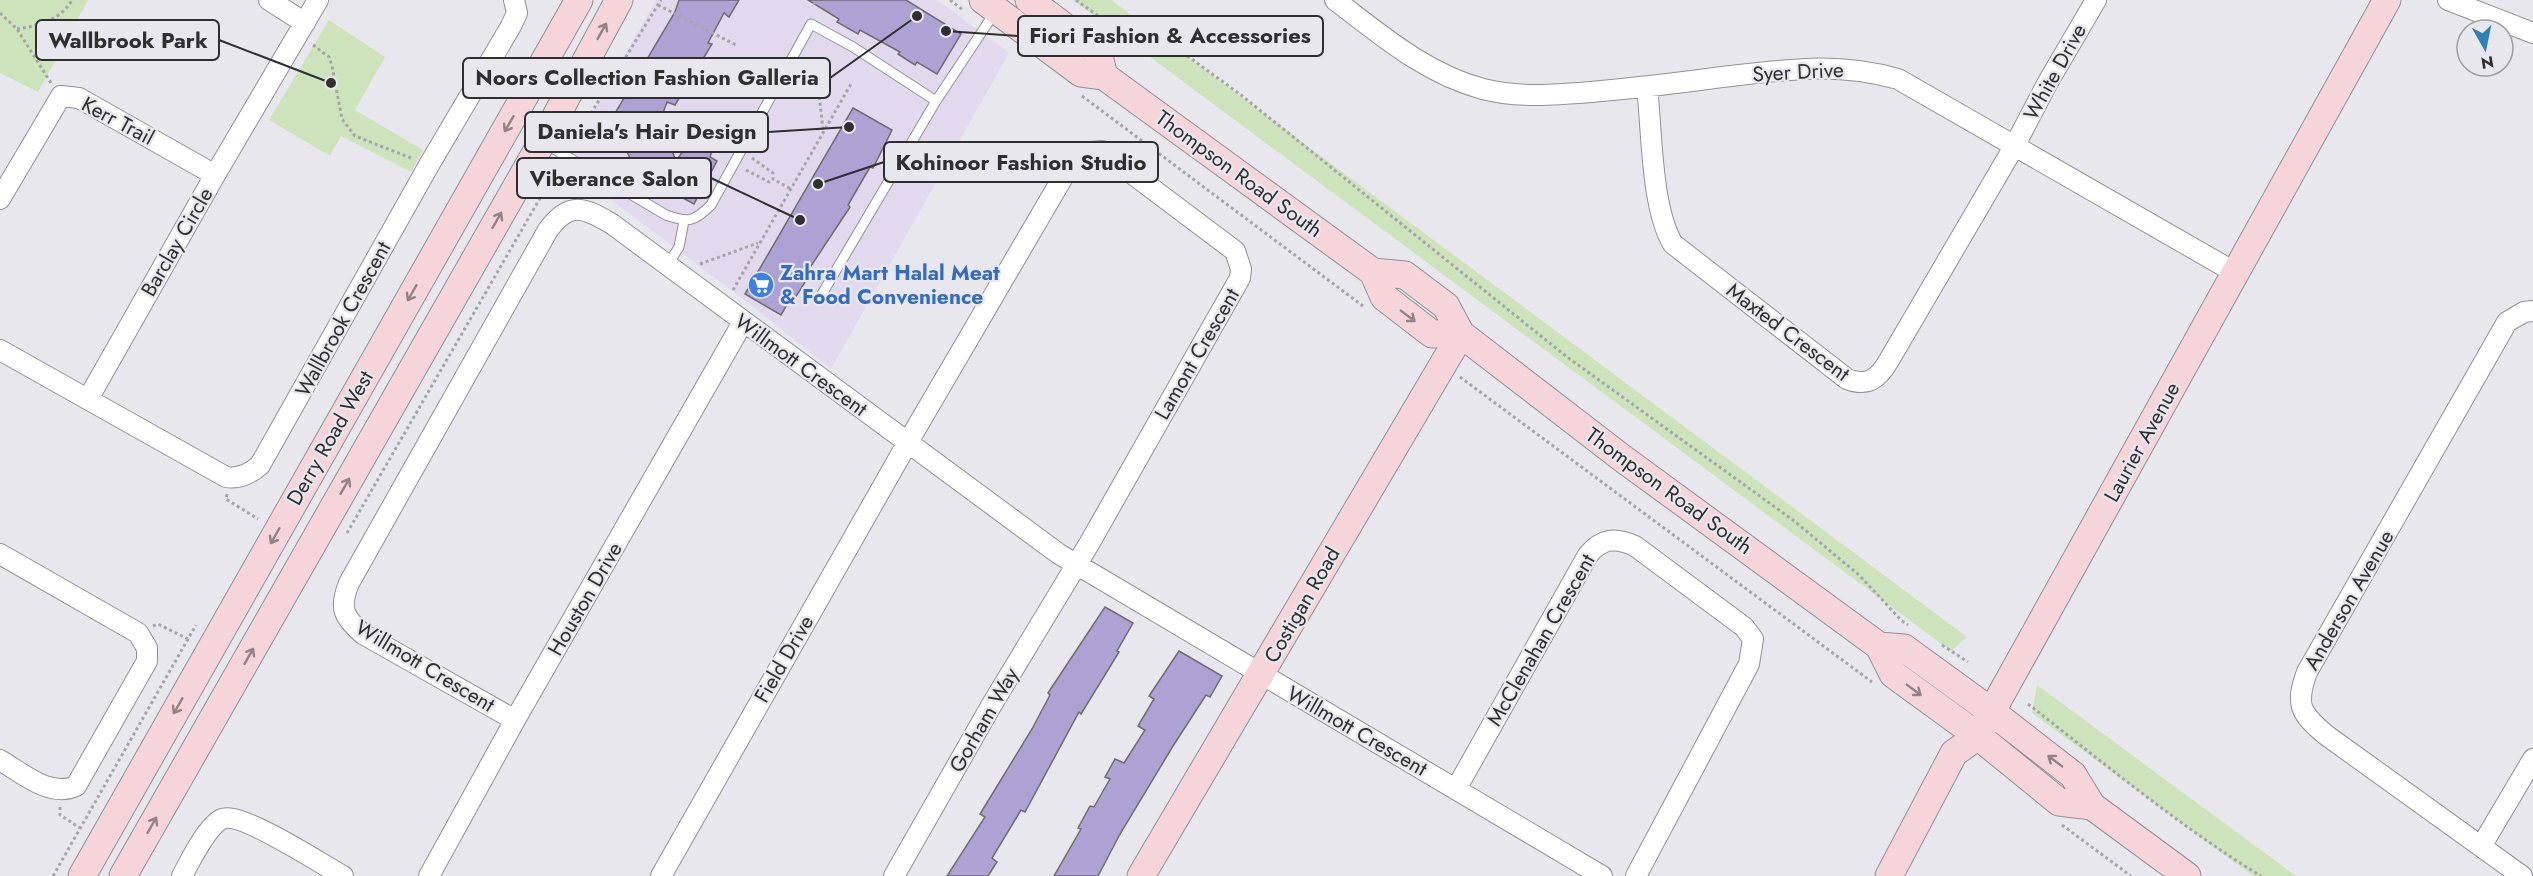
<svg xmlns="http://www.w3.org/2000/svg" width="2533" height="876" font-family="Jost,sans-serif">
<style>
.commercial{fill:#e2d9ee}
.green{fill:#cde3bc}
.building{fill:#aea2d5;stroke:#6d6c71;stroke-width:1.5}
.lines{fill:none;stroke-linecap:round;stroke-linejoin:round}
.lane-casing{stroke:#919095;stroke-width:11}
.street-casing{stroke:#919095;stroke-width:22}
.secondary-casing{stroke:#919095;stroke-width:29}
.path{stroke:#a5a4a9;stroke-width:3;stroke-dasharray:3 3;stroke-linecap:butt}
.lane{stroke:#fff;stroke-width:9}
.street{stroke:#fff;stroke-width:20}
.secondary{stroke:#f5d4da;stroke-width:27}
.oneway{stroke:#928185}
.labels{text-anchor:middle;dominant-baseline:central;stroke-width:4.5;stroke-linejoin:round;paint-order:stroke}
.street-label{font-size:21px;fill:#2f2e30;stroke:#e8e7ed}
.shop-label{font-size:21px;font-weight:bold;fill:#366cbe;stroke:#e8e7ed;text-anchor:start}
.leader{fill:none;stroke:#2f2e30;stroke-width:2}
.callout-dot{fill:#2f2e30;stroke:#e8e7ed;stroke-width:2}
.callout{fill:#e8e7ed;stroke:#2f2e30;stroke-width:2}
.callout-label{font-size:22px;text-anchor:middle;font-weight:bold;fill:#2f2e30}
</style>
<rect width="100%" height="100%" fill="#e8e7ed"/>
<path class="commercial" d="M656 0H937L1009 53 831 369 751 305 611 200 555 179Z"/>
<path class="green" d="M0 0H88L38 92 0 73Z
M1073 0H1111L1967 637 1951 651Z
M329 20 385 57 355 110 423 150 411 172 341 136 330 156 269 120Z
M2037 685 2296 876H2253L2032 713Z"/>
<path class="building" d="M679 0H739L729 17 724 13 708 43 712 44 675 105 667 102 660 121 676 161 690 141 712 151 710 157 717 161 694 204 638 174 611 120 675 12Z
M808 0H906L961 34 937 74 917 62 915 65 898 54 900 52 860 30 858 34 837 22 839 19Z
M853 108 892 130 873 168 870 167 848 205 850 207 805 275 809 276 795 298 792 296 781 315 745 294Z
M1105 607 1133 623 1117 651 1119 652 1081 714 1079 712 1025 812 1021 810 992 858 997 862 988 876H947L985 817 980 814 1032 729 1050 695 1048 693Z
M1179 651 1222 676 1210 697 1206 695 1173 746 1120 834 1098 876H1054L1081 829 1078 828 1090 806 1094 807 1110 779 1105 777 1115 759 1124 763 1145 730 1138 726 1154 699 1149 696Z"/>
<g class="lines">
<defs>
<path id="lane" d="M544 143 666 215C688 223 694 222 711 205L811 24 853 47 936 101
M667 266 679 247 684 221
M822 294 936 101 995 12"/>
<path id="street" d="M269 0 305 23
M1335 0C1381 35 1426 74 1483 89 1518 98 1555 95 1591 92 1635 88 1679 83 1722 77 1786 70 1835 61 1898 79L2236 273
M2448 0 2533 33
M1647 87C1652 130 1651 208 1673 244L1847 379C1867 387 1878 379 1888 362L2015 145 2048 82 2096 0
M0 199 61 96 79 98 215 175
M0 350 226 477C239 479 250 474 260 465L429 165 511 26 517 13 514 0
M88 399 215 175 318 0
M0 554 138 633 147 648V661L76 786C50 798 22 773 0 760
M515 720 363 634C343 617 339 608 349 583L548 230C570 200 585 208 612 224L1059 554 1602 876
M1456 789 1588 555C1602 538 1616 537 1635 546L1744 627 1753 639 1749 664 1636 876
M2482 845 2533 759
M182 876C190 861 207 826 222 819 241 811 323 865 343 876
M429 876 515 720 743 322
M661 876 908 442 1066 172C1077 155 1081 152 1102 151L1235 251 1241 269 1240 278 1089 544 991 706 894 876
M2522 876 2326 735C2300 713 2295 705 2307 672L2507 322 2524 312 2533 311"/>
<path id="secondary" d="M983 0 1081 73 1104 76 1373 272 1405 275 1446 306 1461 334 1622 458 1879 646 1893 674 1978 736 2059 802 2092 806
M1029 0 1098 52 1104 76
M1373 272 1384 297 1432 334H1461
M1879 646 1904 648 1992 712 2073 775 2092 806 2187 876
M82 876 579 0
M123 876 542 142 619 0
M1141 876 1461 334
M1889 876 1954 753 1978 736 2387 0"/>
</defs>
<use href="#lane" class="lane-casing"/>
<use href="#street" class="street-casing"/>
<use href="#secondary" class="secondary-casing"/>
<path class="path" d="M950 0 963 10
M1076 0 1118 30 1145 45 1189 57 1241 95 1567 357 1793 520 1859 575 1901 620 1908 625
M814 4 816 0
M658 5 738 46
M0 13 17 29 51 83
M17 29C38 26 61 20 72 0
M313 45 329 57 332 66 342 119 355 136 411 158
M816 67 823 130
M1082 96 1363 306
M572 144 661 0
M752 158 773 173V179L791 189
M746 170 769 182 773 179
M700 264 758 243
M733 290 851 84
M1460 377 1872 682
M227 494 226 499 258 519
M347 533 558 167
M153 626 158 624 188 639
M1942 645 1968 662
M2028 704C2104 763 2179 826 2261 876
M60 807V815L80 828
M2062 825 2131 876
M53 876 196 625"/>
<use href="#lane" class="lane"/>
<use href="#street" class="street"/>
<use href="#secondary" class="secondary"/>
</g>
<defs><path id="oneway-shaft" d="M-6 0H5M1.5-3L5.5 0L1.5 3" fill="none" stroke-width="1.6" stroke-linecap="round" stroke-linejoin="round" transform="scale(1.5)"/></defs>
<g class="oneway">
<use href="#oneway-shaft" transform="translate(602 31) rotate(-61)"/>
<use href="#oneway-shaft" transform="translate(509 124) rotate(120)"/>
<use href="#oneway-shaft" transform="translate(497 220) rotate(-60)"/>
<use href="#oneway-shaft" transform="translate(412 293) rotate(120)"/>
<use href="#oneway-shaft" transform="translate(1408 316) rotate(37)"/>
<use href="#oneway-shaft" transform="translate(345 486) rotate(-60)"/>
<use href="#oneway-shaft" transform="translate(275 536) rotate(120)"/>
<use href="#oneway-shaft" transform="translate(249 656) rotate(-60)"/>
<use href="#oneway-shaft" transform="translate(1914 690) rotate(37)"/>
<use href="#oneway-shaft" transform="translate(178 706) rotate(120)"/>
<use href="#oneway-shaft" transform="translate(2055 761) rotate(-143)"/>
<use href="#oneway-shaft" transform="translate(152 825) rotate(-60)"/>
</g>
<defs>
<symbol id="supermarket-disc" viewBox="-11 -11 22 22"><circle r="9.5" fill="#3f7fe0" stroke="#e8e7ed"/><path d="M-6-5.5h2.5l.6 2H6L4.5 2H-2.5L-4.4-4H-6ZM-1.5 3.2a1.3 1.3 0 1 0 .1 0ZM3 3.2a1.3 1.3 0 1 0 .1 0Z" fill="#fff"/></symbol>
</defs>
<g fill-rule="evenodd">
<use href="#supermarket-disc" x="746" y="270" width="30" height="30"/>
</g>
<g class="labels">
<g class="street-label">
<text transform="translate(1798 72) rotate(-3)">Syer Drive</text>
<text transform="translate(2055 72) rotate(-61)">White Drive</text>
<text transform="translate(118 121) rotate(28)">Kerr Trail</text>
<text transform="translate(1239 174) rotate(36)">Thompson Road South</text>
<text transform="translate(177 242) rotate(-60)">Barclay Circle</text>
<text transform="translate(343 319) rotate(-61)">Wallbrook Crescent</text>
<text transform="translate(1788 332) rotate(37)">Maxted Crescent</text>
<text transform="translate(1197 354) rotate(-60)">Lamont Crescent</text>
<text transform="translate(801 365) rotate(36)">Willmott Crescent</text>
<text transform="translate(330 438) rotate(-60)">Derry Road West</text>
<text transform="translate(2142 442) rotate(-61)">Laurier Avenue</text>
<text transform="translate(1669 491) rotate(36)">Thompson Road South</text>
<text transform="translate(585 599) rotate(-60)">Houston Drive</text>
<text transform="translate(2349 600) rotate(-60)">Anderson Avenue</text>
<text transform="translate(1302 605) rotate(-60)">Costigan Road</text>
<text transform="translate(1541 640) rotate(-60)">McClenahan Crescent</text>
<text transform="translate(784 659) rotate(-60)">Field Drive</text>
<text transform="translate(425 666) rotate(31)">Willmott Crescent</text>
<text transform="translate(984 720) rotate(-60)">Gorham Way</text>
<text transform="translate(1357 731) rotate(30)">Willmott Crescent</text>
</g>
<g class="shop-label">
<text x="780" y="273">Zahra Mart Halal Meat<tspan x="780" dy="24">&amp; Food Convenience</tspan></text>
</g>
</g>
<path class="leader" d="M946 31L1018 36M331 83L219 40M917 16L830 78M849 127L768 132M818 184L884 162M800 220L711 178"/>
<g class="callout-dot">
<circle cx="946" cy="31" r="6"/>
<circle cx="331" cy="83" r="6"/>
<circle cx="917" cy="16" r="6"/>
<circle cx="849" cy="127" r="6"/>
<circle cx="818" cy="184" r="6"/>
<circle cx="800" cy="220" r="6"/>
</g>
<g class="callout">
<rect x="1018" y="16" width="305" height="40" rx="6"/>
<rect x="36" y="20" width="183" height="40" rx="6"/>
<rect x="463" y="58" width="367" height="40" rx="6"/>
<rect x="525" y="112" width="243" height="40" rx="6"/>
<rect x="884" y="142" width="274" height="40" rx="6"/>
<rect x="517" y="158" width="194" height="40" rx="6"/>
</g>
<g class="callout-label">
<text x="1170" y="43">Fiori Fashion &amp; Accessories</text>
<text x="128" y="48">Wallbrook Park</text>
<text x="647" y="85">Noors Collection Fashion Galleria</text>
<text x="647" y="139">Daniela's Hair Design</text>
<text x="1021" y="170">Kohinoor Fashion Studio</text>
<text x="614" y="186">Viberance Salon</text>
</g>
<g transform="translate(2485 48) rotate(171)"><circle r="28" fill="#e8e7ed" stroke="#9e9da1" stroke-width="1.5"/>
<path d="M0-4.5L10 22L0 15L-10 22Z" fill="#3280b3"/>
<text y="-9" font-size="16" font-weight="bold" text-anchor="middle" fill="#2f2e30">N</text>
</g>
</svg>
